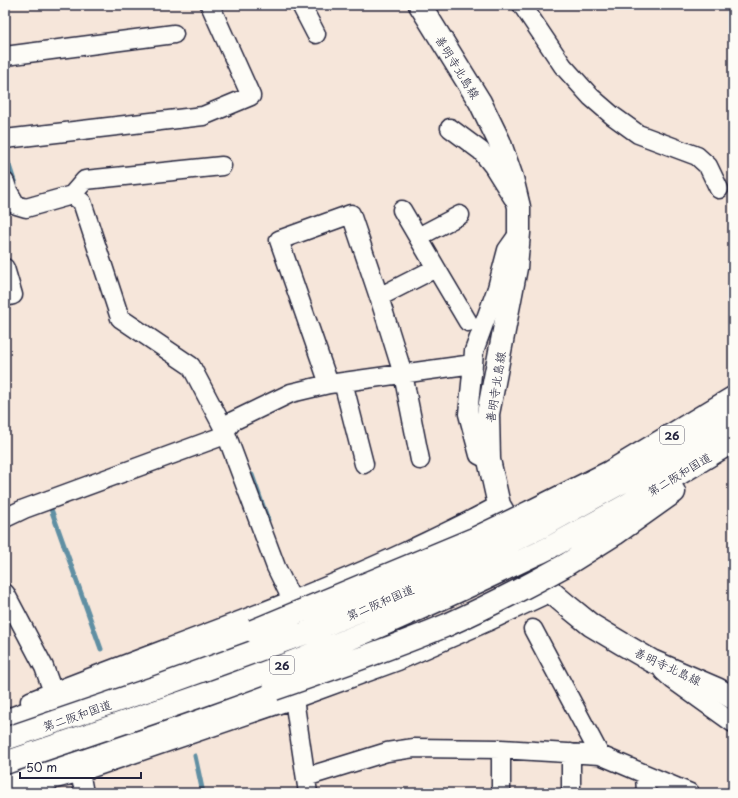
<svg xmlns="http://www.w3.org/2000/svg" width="738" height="798" font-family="'Playpen Sans','Klee One',sans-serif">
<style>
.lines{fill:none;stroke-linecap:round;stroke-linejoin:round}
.stream{stroke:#618fa3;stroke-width:5}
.minor-casing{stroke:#22223b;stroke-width:21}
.secondary-casing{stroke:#22223b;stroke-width:25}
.trunk-casing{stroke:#22223b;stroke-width:25}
.minor{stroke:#fdfcf7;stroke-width:18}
.secondary{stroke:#fdfcf7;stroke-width:22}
.trunk{stroke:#fdfcf7;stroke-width:22}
.trunk-bridge-casing{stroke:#22223b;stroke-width:25;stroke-linecap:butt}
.trunk-bridge{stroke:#fdfcf7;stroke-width:22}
.labels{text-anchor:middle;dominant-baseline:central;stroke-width:3;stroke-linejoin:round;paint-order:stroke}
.shield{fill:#fdfcf7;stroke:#646373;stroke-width:1}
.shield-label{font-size:11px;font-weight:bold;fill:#22223b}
.street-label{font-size:12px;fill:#22223b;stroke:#fdfcf7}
</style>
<rect width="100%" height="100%" fill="#f6e6da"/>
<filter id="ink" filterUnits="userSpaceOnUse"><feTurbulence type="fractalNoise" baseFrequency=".025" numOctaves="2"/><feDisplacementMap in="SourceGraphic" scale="8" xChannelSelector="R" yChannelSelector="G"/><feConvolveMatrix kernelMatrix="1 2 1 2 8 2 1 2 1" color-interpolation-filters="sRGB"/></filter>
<g filter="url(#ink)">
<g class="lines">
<path class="stream" d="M5 147 6 156 15 184
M248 474 252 475 268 520
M51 509 101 649
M195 756 203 793"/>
<defs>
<path id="minor" d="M301 5 316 34
M522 5 563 66 591 97 613 116 638 134 697 156 708 166 719 189
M5 56 174 34
M450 128 481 151 493 166 513 198
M5 139 203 116 251 96 210 5
M5 182 8 191 16 205 26 208 72 195 82 202 120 318 191 366 225 431 276 567 292 600 293 627
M72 195 85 180 222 166
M402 210 436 268
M418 237 460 215
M5 268 13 295 5 297
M379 297 436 268 468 322
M473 364 474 351 497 288 507 250 519 233
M343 382 364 464
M329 384 279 240 351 214 379 297 403 374 420 460
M5 518 24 509 217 438 222 435 233 421 291 393 329 384 473 364 468 414 479 455 489 460
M5 593 44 667 53 692
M533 629 600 755
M293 669 294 699 308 793
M663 671 673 680 733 723
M30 701C155 651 284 608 407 551 438 536 469 522 499 505
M501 749V793
M571 753V793
M80 772 84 793
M645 775 646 793
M306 777 387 752 414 748 501 749 600 755 690 793
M14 791 80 772 294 699 398 661 487 622 551 592"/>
<path id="secondary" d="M420 5 480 102 499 141 512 178 519 207V233L516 268 488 414 489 460 499 505 551 592 564 603 591 625 621 643 652 661 717 689 733 698"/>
<path id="trunk" d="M532 511 610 472 733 398
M541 527 682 449 733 415
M551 547 627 505 733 441
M564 566 615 534 674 492
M5 721 253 631
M5 784 274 689"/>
</defs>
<use href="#minor" class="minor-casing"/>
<use href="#secondary" class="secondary-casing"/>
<use href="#trunk" class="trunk-casing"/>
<use href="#minor" class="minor"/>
<use href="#secondary" class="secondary"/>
<use href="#trunk" class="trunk"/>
<defs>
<path id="trunk-bridge" d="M253 631 474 539 532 511
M274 689C332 669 390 649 447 625 487 607 526 587 564 566
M5 739 157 687 306 633 428 582 541 527
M5 763C109 727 213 694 315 653 396 621 473 584 551 547"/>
</defs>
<use href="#trunk-bridge" class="trunk-bridge-casing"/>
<use href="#trunk-bridge" class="trunk-bridge"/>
</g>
</g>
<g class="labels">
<g class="shield">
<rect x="660" y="426" width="24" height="18" rx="3"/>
<rect x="270" y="656" width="24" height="18" rx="3"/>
</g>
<g class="shield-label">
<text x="672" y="435">26</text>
<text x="282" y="665">26</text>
</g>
<g class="street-label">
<text transform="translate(458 67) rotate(58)">善明寺北島線</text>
<text transform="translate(495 387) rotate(-81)">善明寺北島線</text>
<text transform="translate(679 474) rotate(-31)">第二阪和国道</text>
<text transform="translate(380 602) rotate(-23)">第二阪和国道</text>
<text transform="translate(668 666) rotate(25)">善明寺北島線</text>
<text transform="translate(77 715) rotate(-19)">第二阪和国道</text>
</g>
</g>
<rect width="738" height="798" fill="none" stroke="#fdfcf7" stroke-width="20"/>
<rect x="10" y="10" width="718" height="778" fill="none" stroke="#22223b" stroke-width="1.5" filter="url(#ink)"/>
<path d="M20 772v6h121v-6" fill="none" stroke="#22223b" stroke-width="2"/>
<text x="26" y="772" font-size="12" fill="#22223b" stroke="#fdfcf7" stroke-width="3" paint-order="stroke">50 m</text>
</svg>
